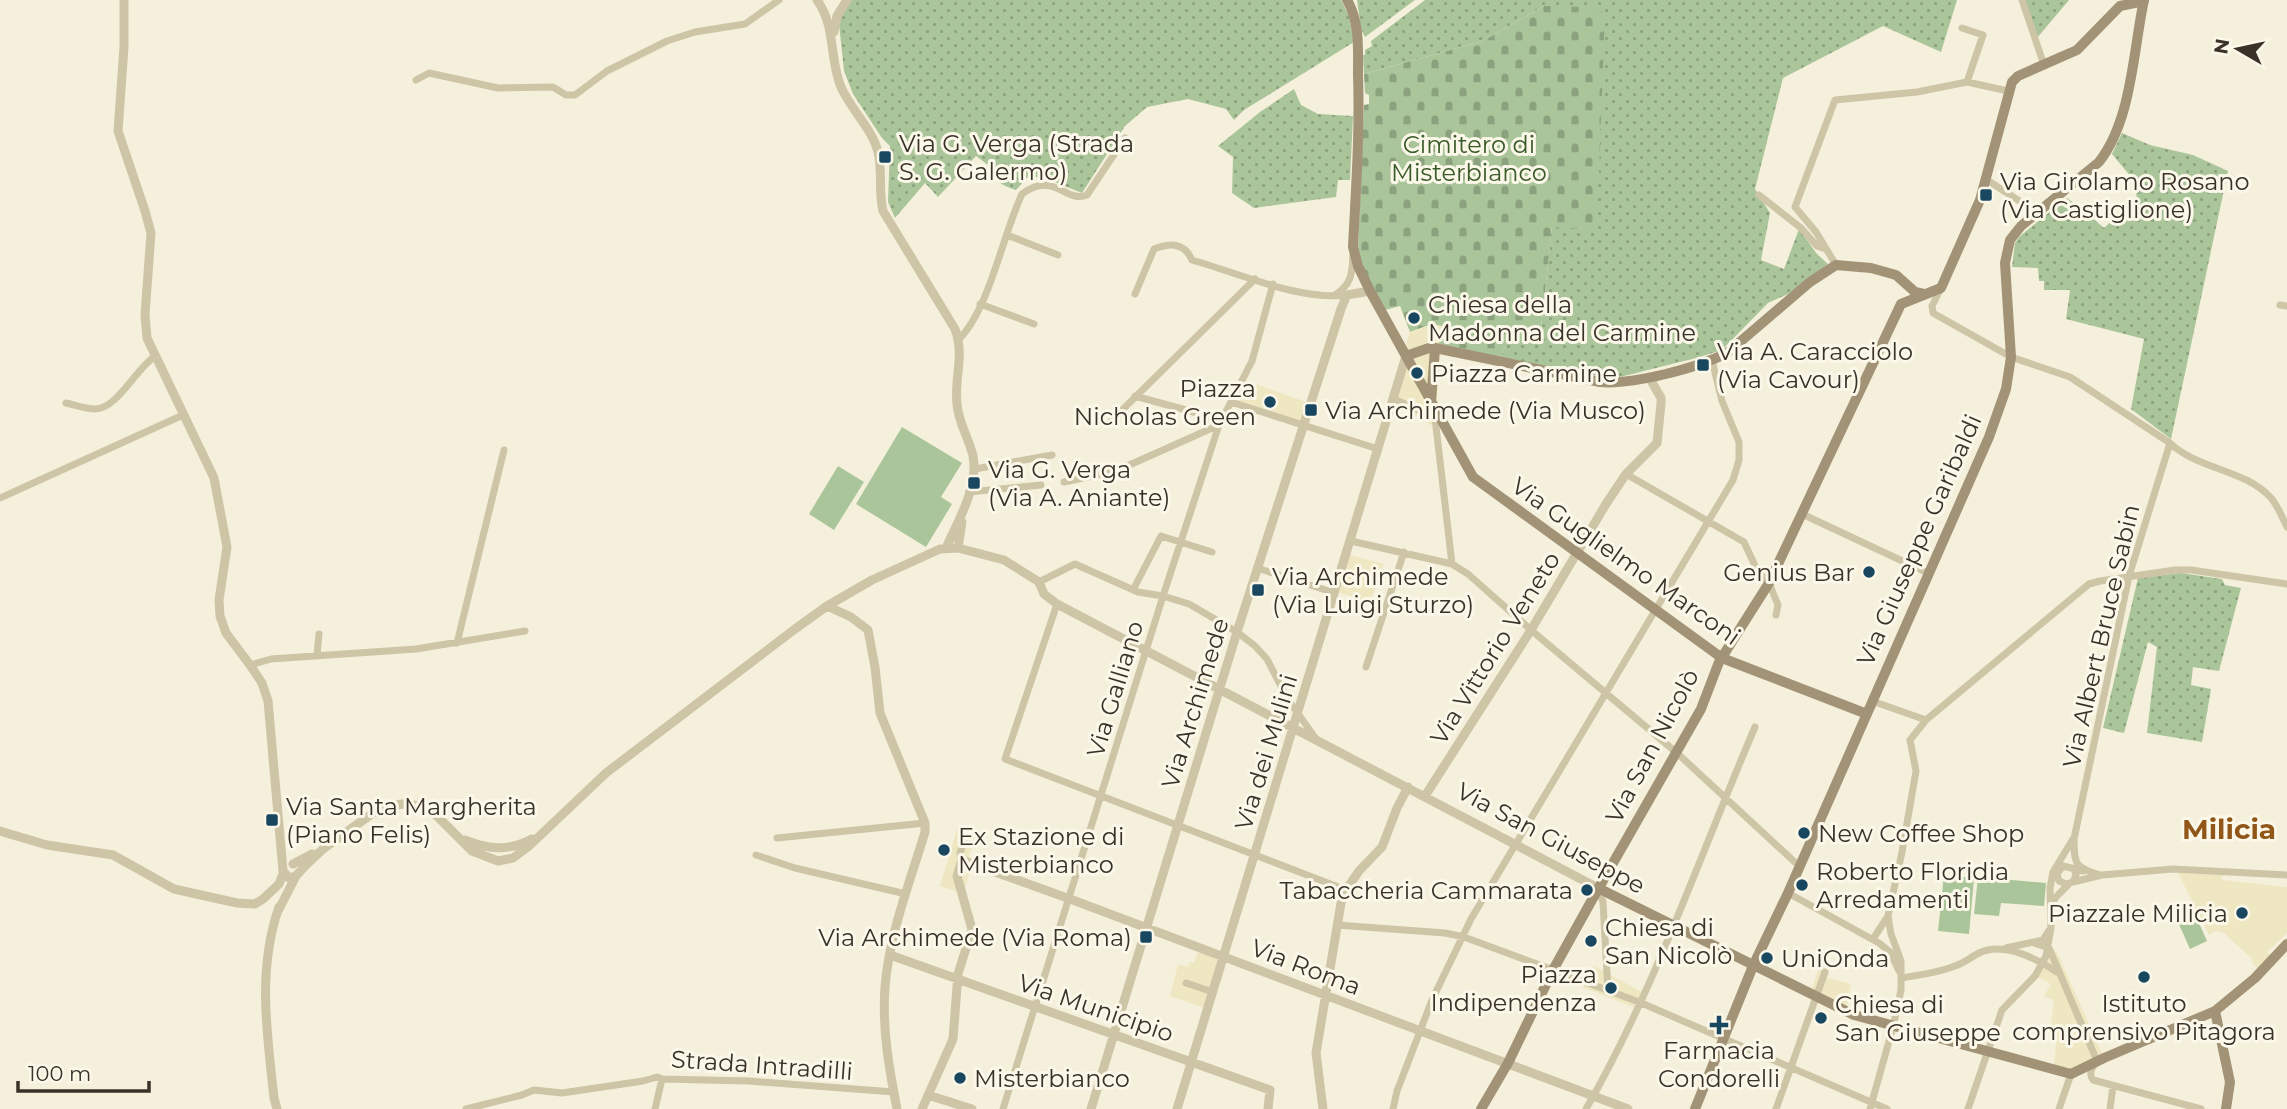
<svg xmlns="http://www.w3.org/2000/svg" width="2287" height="1109" font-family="Montserrat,sans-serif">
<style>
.grass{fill:url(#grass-dots)}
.cemetery{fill:url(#cemetery-stones)}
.pitch{fill:#abc59a}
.plaza{fill:#eee7c1}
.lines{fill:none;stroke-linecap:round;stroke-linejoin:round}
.minor{stroke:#cec4a6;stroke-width:7}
.tertiary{stroke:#cec4a6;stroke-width:9}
.secondary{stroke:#a29377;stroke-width:10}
.poi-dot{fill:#194760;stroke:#fbf8e9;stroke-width:2.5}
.labels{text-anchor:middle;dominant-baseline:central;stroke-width:6;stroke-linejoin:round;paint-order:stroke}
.poi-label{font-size:24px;fill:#3a3228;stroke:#fbf8e9;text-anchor:start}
.park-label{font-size:24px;fill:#3a5a29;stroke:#fbf8e9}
.street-label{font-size:24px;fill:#3a3228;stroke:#fbf8e9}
.quarter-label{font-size:28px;font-weight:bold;fill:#915718;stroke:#fbf8e9}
</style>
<defs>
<pattern id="grass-dots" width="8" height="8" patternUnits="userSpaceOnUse" patternTransform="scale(1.75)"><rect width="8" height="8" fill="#abc59a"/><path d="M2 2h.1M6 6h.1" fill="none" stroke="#8ca17e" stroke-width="1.8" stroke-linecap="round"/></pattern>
<pattern id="cemetery-stones" width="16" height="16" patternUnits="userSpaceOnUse" patternTransform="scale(1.75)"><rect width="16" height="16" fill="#abc59a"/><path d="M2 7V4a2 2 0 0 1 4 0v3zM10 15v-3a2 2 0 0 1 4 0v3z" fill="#8ca17e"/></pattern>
</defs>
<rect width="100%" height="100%" fill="#f5f0dc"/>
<path class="grass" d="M851 0H1341L1349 16 1354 42 1244 110 1234 120 1226 109 1188 99 1147 107 1125 126 1082 193 1047 179 1029 176 1016 190C1004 186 994 182 992 168L976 156 938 197 925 183 895 218 888 202 890 146 882 138 853 94 844 71 839 24 841 16Z
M1357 0H1415L1365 37 1361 29Z
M1425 0H1957L1941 52 1883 26 1783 78 1755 189 1770 213 1761 260 1784 269 1799 229 1817 254 1828 264 1788 294 1768 303 1722 350 1700 357 1620 377 1606 378 1588 374 1587 370 1578 373 1501 357 1510 330 1519 331V336L1540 338 1552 226 1589 229 1544 6 1483 41 1364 74 1363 55H1365V50L1372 46 1371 41Z
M2025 0H2069L2037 38Z
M1294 89 1301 105 1318 114 1353 116 1350 180H1338L1336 197 1254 208 1232 193 1233 157 1218 146 1260 112Z
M2122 133 2150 145 2193 155 2228 171 2171 439 2131 409 2144 339 2066 319 2070 290H2044V281H2039L2038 268 2012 267 2015 243 2020 236 2067 198 2082 209 2085 216 2089 215 2104 228 2118 215 2137 207 2136 183 2112 154Z
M2181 573 2222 579 2225 585 2241 588 2219 671 2193 667 2191 685 2211 689 2202 742 2147 733 2157 647 2148 642 2124 733 2103 728 2138 578Z"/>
<path class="cemetery" d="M1544 6 1587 7 1605 13 1597 221 1589 229 1552 227 1540 338 1519 337 1518 331H1510L1501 357 1439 344 1426 326 1410 332 1400 306 1385 310 1364 270 1358 251 1364 105 1369 104V95L1365 93 1364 74 1483 41Z"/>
<path class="pitch" d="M902 427 962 463 941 497 952 504 926 547 856 504Z
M838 466 864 482 834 530 809 514Z
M1944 875 1974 878 1969 934 1938 931Z
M1978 877 2046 883 2044 906 2001 903 1999 916 1974 914Z
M2194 912 2207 941 2190 949 2177 920Z"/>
<path class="plaza" d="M1433 324 1442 326 1439 344 1440 354 1437 397 1439 407 1431 426 1427 421 1396 407H1386L1410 332Z
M1242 381 1251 388 1255 384 1309 403 1302 425 1231 402Z
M1346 554 1384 564 1370 603 1335 591Z
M958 826 977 833 969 856 970 872 966 886 956 891 940 886Z
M2176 869 2223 872 2222 880 2287 887V933L2267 952 2274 959 2261 972 2253 964 2252 959 2224 933 2215 931 2209 935Z
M1199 948 1224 957 1208 1009 1170 996 1178 964 1188 967 1190 962 1194 963Z
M2049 948 2057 952 2104 1058 2071 1074 2054 1064 2057 1035 2054 1034 2055 1027 2051 1026 2054 1000 2044 996 2051 984 2035 976Z
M1820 965 1829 970 1827 978 1851 984 1846 1011 1810 994Z
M1594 966 1644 993 1636 1008 1582 987 1589 970Z"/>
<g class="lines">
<path class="minor" d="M2022 0 2044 65
M1962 28 1983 35 1967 82
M416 80 429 73 498 88 553 87 566 95H575L607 71 667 41 695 32 745 24 779 0
M1987 180 2038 213
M1759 195 1801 228 1817 246 1826 249
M1007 235 1058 255
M1836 265 1816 232 1795 207 1835 100 1917 92 1967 82 2008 91
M1941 288 1932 306 1933 313 2011 357 2070 377 2170 443C2198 470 2245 469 2271 498 2278 506 2282 517 2287 527
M1135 294 1154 249C1170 243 1184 242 1192 260 1238 273 1300 301 1347 295
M1335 295C1352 284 1352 274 1353 255
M980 304 1034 324
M2280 305 2287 306
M959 339C989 310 1003 234 1022 194 1054 170 1066 204 1087 195L1125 138
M1394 399 1435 418 1436 415
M1231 402 1378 449
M66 403C75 405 86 409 95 409 117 409 136 369 154 357
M1435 418 1452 564
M1111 421 1255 279
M975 469 1052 455
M1626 474 1744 542 1757 570 1769 583 1778 605 1776 615
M1064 482 1116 471 1219 425 1208 416 1135 396
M969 492 1041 485
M0 498 183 415
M1802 514 1928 573
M1351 541 1452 564 1468 574 1531 630 1677 753 1799 866
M1257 568 1335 593
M1039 582 1075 564 1138 592 1163 596 1189 604 1237 632 1255 646 1267 659 1287 698 1316 739
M1133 590 1161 536 1212 552
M1057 604 1005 759 1346 890
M457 643 504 450
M317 655 319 634
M250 665 271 659 416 649 525 631
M1366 667 1404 552
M1872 701 1926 720
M777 838 925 823
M756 855 795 868 906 894
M962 860 960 853 966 836
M2074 868 2076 875 2073 882 2066 884 2059 881 2057 874 2063 866 2083 871
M2100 875C2075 868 2074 864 2074 839L2129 576 2170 443
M2073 882 2102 875 2173 869 2287 875
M1598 888 1603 902 1608 991
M1788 893 1879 943 1890 952 1899 971
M2053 906 2055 898 2068 885
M1337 925 1445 933 1464 937 1639 1002 1887 1109
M1873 939 1888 916 1902 852 1916 771 1910 740 1926 720 2089 584 2100 581 2175 570H2191L2287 584
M2034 943 2049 948 2097 1061C2092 1068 2088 1072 2093 1080L2201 1109
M2006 948 2043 940 2050 929
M1901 978C1920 975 1937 973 1955 966 1964 963 1971 957 1979 953 2004 941 2037 959 2057 972
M1186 983 1213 992
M466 1109 522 1095 534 1090 562 1093 643 1081 657 1077 662 1079 749 1081 894 1092
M655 1109 662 1079
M1003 1109 1163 596 1219 425 1252 361 1273 284
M1393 1109 1397 1091 1432 1000 1471 919 1733 480 1739 460V442L1722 401 1712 360
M1586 1109C1655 989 1700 855 1755 727
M1776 1109 1825 972
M1870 1109 1893 1027 1901 990V961L1891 934 1888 916
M1968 1109 2002 1010 2035 976 2046 956 2051 928 2050 888 2053 872 2073 839
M2059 1109 2071 1074
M2110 1109 2113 1086"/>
<path class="tertiary" d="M124 0V47L118 131 145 211 151 233 145 315 147 338 214 478 227 547 219 600 220 616 226 633 250 665 262 683 268 701 283 871 289 878 296 876
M817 0C836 26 829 58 841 87 851 110 872 128 878 152 883 172 878 191 883 211L955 329C965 357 954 376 957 404 958 422 969 438 973 456 979 486 958 521 946 548
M834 32 837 16 847 0
M958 548 962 522
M827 606 851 617 868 630 875 667 880 713 925 823V832C910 882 889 935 885 987 882 1029 889 1068 897 1109
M1425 796 1531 630 1606 504 1626 474 1657 443 1661 404V398L1649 377
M0 831 47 845 113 855 174 889 237 903 255 904 263 899 279 884 283 874
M465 840C489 850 509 851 532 839
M293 864 312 854
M278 911 296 876 305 866 323 849 373 813 388 807 402 804 422 806 437 816 472 851 498 861 513 858 529 846 606 773 795 629 827 606 872 580 940 549 958 548 1004 560 1039 582 1044 594 1057 604 1598 888
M890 955 1270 1090 1268 1109
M928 1095 972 1109
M277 1109 274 1098C267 1033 257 970 279 907
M922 1109 953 1039 958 974 972 929 957 876 962 860 1070 899 1628 1109
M1091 1109 1237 632 1341 309 1347 295 1370 291
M1177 1109 1406 356
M1323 1109 1316 1053 1341 903 1346 890 1359 871 1382 847 1397 808 1408 787"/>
<path class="secondary" d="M1347 0C1360 22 1358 50 1358 74 1360 132 1356 189 1353 247L1358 266 1370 291 1473 477 1722 658 1867 714
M1406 356 1429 348H1435L1600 382C1633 385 1697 368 1727 353L1810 282 1836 265 1871 268 1896 275 1915 292 1924 294
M1431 402 1435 348
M1598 888 1854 1015 2071 1074 2104 1058 2215 1011 2255 978 2287 944
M2215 1011 2230 1082 2226 1109
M1481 1109 1508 1063 1553 970 1593 898 1701 709 1719 662 1769 583 1901 304 1941 288 1980 200 2012 82 2018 76 2077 50 2120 6 2144 1
M1695 1109 1753 966 1788 893 1989 437 2006 389 2011 357 2005 263 2010 240 2021 226 2099 162C2132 120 2133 51 2144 0"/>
</g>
<g class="poi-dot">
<rect x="878" y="150" width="14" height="14" rx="3.5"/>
<rect x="1979" y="188" width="14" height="14" rx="3.5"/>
<circle cx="1414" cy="318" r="7"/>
<rect x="1696" y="358" width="14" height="14" rx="3.5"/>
<circle cx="1417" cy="373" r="7"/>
<circle cx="1270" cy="402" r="7"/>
<rect x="1304" y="403" width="14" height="14" rx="3.5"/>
<rect x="967" y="476" width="14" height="14" rx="3.5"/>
<circle cx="1869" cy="572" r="7"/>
<rect x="1251" y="583" width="14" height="14" rx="3.5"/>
<rect x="265" y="813" width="14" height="14" rx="3.5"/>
<circle cx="1804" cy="833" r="7"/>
<circle cx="944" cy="850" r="7"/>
<circle cx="1802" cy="885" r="7"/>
<circle cx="1587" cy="890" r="7"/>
<circle cx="2242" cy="913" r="7"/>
<rect x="1139" y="930" width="14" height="14" rx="3.5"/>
<circle cx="1591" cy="941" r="7"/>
<circle cx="1767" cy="958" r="7"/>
<circle cx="2144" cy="977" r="7"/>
<circle cx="1611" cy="988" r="7"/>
<circle cx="1821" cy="1018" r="7"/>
<path d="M1715.5 1014.5h7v7h7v7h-7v7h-7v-7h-7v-7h7z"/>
<circle cx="960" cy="1078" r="7"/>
</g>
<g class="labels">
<g class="poi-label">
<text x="899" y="143">Via G. Verga (Strada<tspan x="899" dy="28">S. G. Galermo)</tspan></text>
<text x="2000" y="181">Via Girolamo Rosano<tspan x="2000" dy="28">(Via Castiglione)</tspan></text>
<text x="1428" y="304">Chiesa della<tspan x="1428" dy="28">Madonna del Carmine</tspan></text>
<text x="1717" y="351">Via A. Caracciolo<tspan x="1717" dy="28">(Via Cavour)</tspan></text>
<text x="1431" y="373">Piazza Carmine</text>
<text x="1256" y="388" text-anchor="end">Piazza<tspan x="1256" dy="28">Nicholas Green</tspan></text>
<text x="1325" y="410">Via Archimede (Via Musco)</text>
<text x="988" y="469">Via G. Verga<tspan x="988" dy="28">(Via A. Aniante)</tspan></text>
<text x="1855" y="572" text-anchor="end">Genius Bar</text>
<text x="1272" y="576">Via Archimede<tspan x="1272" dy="28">(Via Luigi Sturzo)</tspan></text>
<text x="286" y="806">Via Santa Margherita<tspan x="286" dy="28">(Piano Felis)</tspan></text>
<text x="1818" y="833">New Coffee Shop</text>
<text x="958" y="836">Ex Stazione di<tspan x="958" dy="28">Misterbianco</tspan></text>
<text x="1816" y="871">Roberto Floridia<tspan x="1816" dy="28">Arredamenti</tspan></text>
<text x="1573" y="890" text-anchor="end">Tabaccheria Cammarata</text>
<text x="2228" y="913" text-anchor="end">Piazzale Milicia</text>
<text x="1605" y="927">Chiesa di<tspan x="1605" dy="28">San Nicolò</tspan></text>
<text x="1132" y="937" text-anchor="end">Via Archimede (Via Roma)</text>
<text x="1781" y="958">UniOnda</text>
<text x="1597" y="974" text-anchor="end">Piazza<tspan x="1597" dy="28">Indipendenza</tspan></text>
<text x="2144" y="1003" text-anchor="middle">Istituto<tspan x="2144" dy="28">comprensivo Pitagora</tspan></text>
<text x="1835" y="1004">Chiesa di<tspan x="1835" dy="28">San Giuseppe</tspan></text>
<text x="1719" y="1050" text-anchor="middle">Farmacia<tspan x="1719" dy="28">Condorelli</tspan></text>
<text x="974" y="1078">Misterbianco</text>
</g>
<g class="park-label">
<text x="1469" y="144">Cimitero di<tspan x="1469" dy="28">Misterbianco</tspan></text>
</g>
<g class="street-label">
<text transform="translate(1919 540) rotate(-66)">Via Giuseppe Garibaldi</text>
<text transform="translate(1626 561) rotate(35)">Via Guglielmo Marconi</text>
<text transform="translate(2101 636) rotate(-77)">Via Albert Bruce Sabin</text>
<text transform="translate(1495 648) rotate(-58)">Via Vittorio Veneto</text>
<text transform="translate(1115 689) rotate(-73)">Via Galliano</text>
<text transform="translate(1195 703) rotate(-73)">Via Archimede</text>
<text transform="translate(1652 746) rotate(-62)">Via San Nicolò</text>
<text transform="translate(1266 752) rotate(-73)">Via dei Mulini</text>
<text transform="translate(1551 838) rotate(28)">Via San Giuseppe</text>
<text transform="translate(1306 967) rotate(21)">Via Roma</text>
<text transform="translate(1096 1008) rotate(19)">Via Municipio</text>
<text transform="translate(762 1065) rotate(4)">Strada Intradilli</text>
</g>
<g class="quarter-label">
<text x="2229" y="829">Milicia</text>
</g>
</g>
<g transform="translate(2238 49) rotate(279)" stroke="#fbf8e9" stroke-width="5" paint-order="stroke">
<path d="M0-5L12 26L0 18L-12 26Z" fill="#3a3228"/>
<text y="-10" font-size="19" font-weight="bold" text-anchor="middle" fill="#3a3228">N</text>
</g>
<path d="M18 1081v10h131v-10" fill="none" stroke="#3a3228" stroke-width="3.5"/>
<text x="28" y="1081" font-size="21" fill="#3a3228" stroke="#fbf8e9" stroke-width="5" paint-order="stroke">100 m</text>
</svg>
